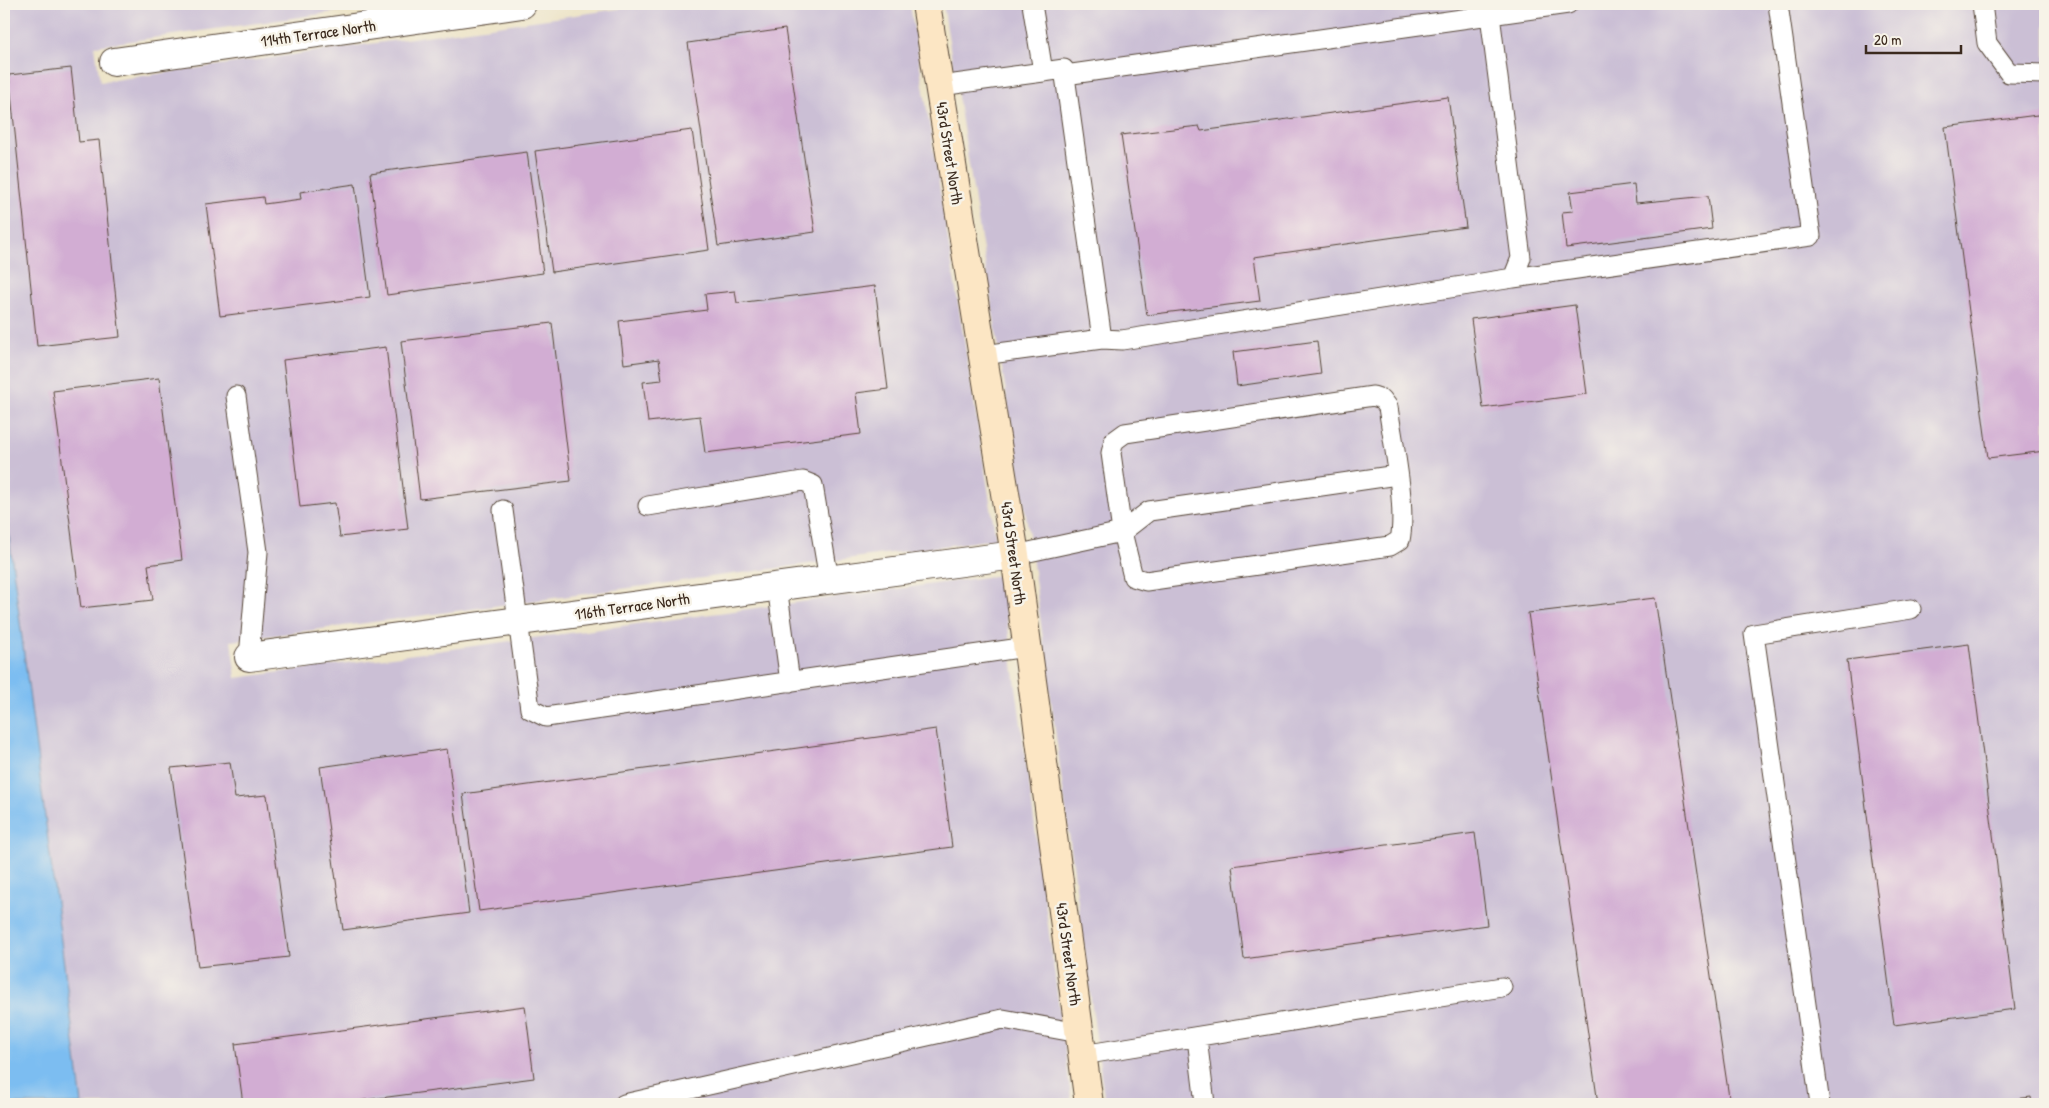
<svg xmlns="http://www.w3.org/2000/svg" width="2049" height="1108" font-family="'Patrick Hand',sans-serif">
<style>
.industrial{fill:#cbbfd5}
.water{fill:#7cbdf1;stroke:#5c7488}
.building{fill:#d2add3}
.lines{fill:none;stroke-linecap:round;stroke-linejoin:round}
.lane-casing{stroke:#564638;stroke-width:21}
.street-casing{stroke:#564638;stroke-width:30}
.secondary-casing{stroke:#564638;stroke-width:30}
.lane{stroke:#fff;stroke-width:19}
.street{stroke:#fff;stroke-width:28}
.secondary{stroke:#fce6c4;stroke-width:28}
.labels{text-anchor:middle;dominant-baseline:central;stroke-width:5;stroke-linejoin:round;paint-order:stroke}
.street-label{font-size:16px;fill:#3b2a1e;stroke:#f7f3e8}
</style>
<rect width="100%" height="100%" fill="#f7f3e8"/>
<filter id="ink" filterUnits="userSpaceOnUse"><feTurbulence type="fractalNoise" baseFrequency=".02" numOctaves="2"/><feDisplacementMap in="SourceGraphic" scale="10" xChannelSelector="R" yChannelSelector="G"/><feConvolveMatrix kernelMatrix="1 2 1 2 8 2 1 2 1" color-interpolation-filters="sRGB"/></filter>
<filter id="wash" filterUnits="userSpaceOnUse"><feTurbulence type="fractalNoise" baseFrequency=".0096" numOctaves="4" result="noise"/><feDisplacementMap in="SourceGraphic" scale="20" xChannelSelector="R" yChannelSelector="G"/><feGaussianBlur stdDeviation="1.12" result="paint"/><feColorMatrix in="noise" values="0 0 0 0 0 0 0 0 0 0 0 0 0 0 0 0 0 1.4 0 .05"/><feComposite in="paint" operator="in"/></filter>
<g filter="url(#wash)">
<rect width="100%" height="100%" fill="#ede4c8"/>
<path class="industrial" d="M4 4H391L95 46 100 82 653 4H910L996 539 231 641 236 678 1001 575 1072 1104H82L4 498Z
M943 4H2045V1104H1105L1029 534Z"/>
<path class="water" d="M4 498 82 1104H4Z"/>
<g id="blocks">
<path class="building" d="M1208 4H1230V5L1209 8Z
M785 29 815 232 718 246 688 43Z
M71 68 79 142 99 140 120 337 37 346 9 75Z
M1448 97 1466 227 1254 257 1260 301 1147 315 1121 135 1199 126 1201 131Z
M2045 114V451L1988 458 1945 127Z
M692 130 709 250 552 272 535 151Z
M527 152 543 273 387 295 370 173Z
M355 184 370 297 220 316 206 204 263 197 264 204 301 199 300 192Z
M1634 184 1636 203 1708 196 1712 229 1566 248 1562 212 1573 211 1570 192Z
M875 286 888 389 856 393 861 434 705 453 700 416 648 422 643 382 662 380 659 359 624 364 619 321 707 310 705 294 735 291 737 303Z
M1575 305 1587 394 1483 408 1471 319Z
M552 323 571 481 420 499 401 341Z
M1317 341 1321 374 1237 386 1233 352Z
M386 347 408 529 340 537 335 503 300 507 283 360Z
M159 378 182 560 148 565 153 600 81 608 53 391Z
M1655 598 1730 1104H1598L1528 613Z
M1969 644 2015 1009 1894 1025 1847 660Z
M936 729 952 847 479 911 463 794Z
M447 749 469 913 343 930 320 767Z
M230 762 235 798 267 795 289 957 198 967 171 768Z
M1475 833 1487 925 1244 959 1232 866Z
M525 1006 534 1078 334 1104H243L235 1044Z
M2031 1097 2032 1104H1984V1103Z"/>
</g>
</g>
<g filter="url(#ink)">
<use href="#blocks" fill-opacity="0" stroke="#564638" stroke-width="1"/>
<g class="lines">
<defs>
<path id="lane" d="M1982 4 1987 43 2009 73 2045 74
M1065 75 1568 4
M940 86 1043 72 1032 4
M1513 278 1811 236 1778 4
M1102 339 1122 340 1513 278 1521 258 1490 15
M983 355 1102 339 1064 69 1043 72
M236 396 258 552 249 657
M648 506 803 481 813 485 829 580
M503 510 530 709 546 717 1027 647
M1015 555 1122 532 1111 453 1114 441 1125 433 1373 396 1382 399 1388 407C1393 442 1407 507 1400 540L1390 546 1146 581 1133 577 1122 532 1149 511 1397 475
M777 586 790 682
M1197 1038 1205 1104
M1082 1055 1502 987
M624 1104 1003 1019 1079 1033
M1820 1104 1754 634 1911 609"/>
<path id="street" d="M114 62 522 4
M249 657 1015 555"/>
<path id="secondary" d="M926 4 1015 555 1089 1104"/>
</defs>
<use href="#lane" class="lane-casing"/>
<use href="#street" class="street-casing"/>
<use href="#secondary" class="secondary-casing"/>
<use href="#lane" class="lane"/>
<use href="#street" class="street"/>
<use href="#secondary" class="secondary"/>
</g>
</g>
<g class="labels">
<g class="street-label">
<text transform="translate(318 33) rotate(-8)">114th Terrace North</text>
<text transform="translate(950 153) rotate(81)">43rd Street North</text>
<text transform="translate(1014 553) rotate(82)">43rd Street North</text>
<text transform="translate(632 606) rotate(-8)">116th Terrace North</text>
<text transform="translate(1069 954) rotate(82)">43rd Street North</text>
</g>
</g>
<rect width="2049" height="1108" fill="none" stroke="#f7f3e8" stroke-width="20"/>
<path d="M1866 45v8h95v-8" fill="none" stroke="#3b2a1e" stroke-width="2.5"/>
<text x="1874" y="45" font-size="15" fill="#3b2a1e" stroke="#f7f3e8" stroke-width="4" paint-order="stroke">20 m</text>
</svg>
